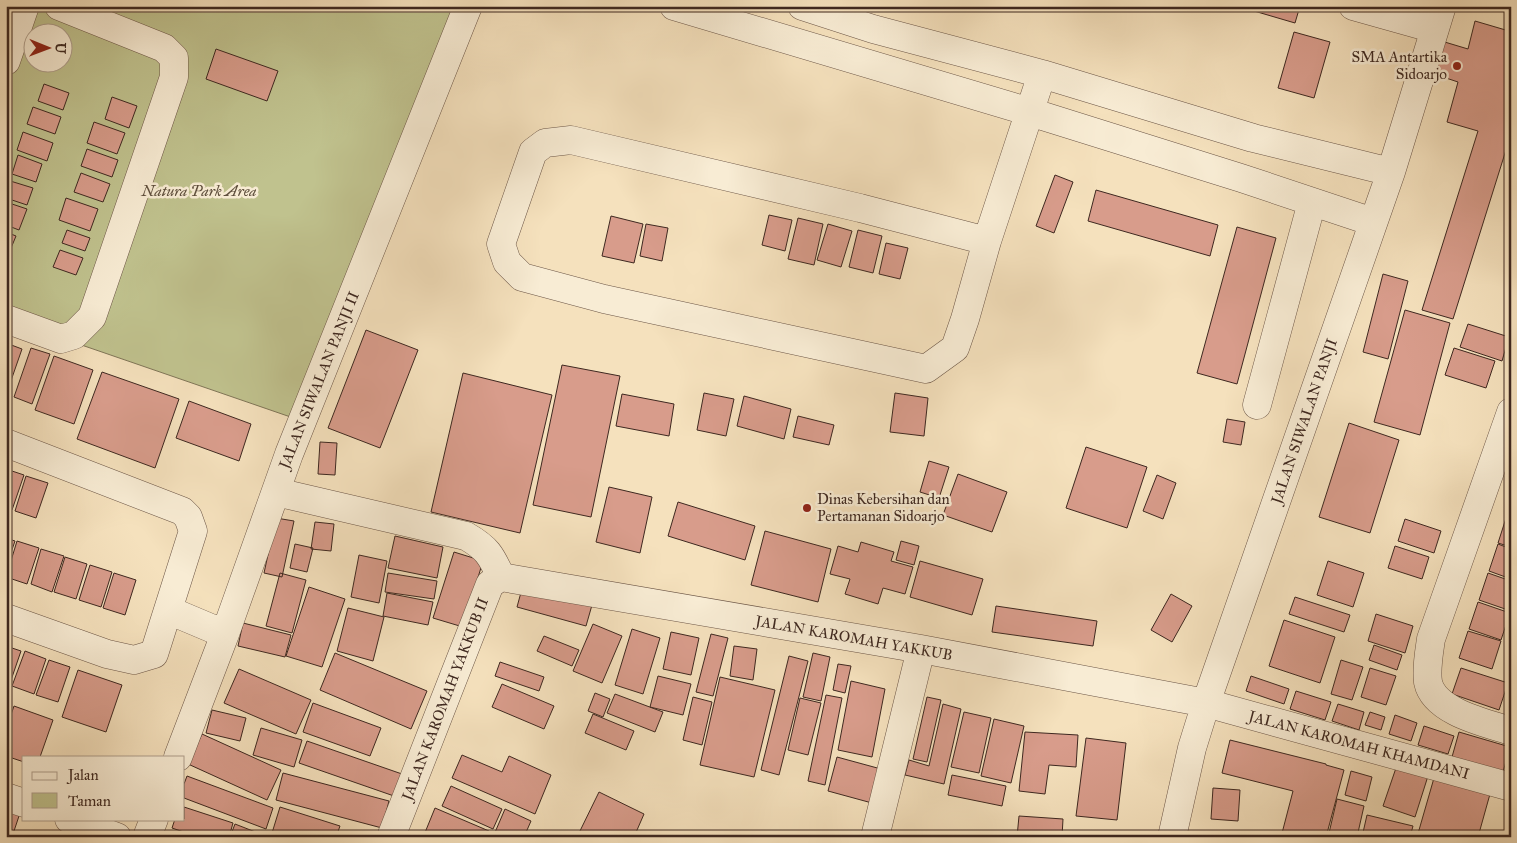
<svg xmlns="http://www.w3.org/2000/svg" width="1517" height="843" font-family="'IM FELL Great Primer',serif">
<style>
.park{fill:#c0c28e;stroke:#7f7557;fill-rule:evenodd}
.building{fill:#d89c8b;stroke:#3e2820}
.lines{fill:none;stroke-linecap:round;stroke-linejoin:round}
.minor-casing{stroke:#6c5647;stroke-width:29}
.minor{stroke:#f8ecd4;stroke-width:28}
.poi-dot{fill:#8f2418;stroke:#f8ecd4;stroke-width:2}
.labels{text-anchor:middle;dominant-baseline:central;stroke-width:5;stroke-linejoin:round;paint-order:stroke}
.poi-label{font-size:15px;fill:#3e2820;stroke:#f8ecd4;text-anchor:end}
.park-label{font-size:15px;font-style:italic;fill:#5e4e3c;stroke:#f8ecd4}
.street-label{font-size:15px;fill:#3e2820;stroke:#f8ecd4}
</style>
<rect width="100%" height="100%" fill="#f5e1bd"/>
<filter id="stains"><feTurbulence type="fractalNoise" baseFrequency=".004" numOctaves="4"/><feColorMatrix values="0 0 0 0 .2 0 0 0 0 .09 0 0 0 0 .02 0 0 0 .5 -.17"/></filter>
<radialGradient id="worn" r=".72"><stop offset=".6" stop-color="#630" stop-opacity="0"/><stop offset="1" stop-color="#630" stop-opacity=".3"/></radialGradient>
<path class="park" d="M6 6H468L308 423 6 319ZM32 32H62V62H32Z"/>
<path class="building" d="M1237 6H1300L1295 23Z
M1475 21 1509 31 1511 25V134L1453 319 1422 310 1478 131 1447 122 1458 82 1428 72 1438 40 1468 49Z
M1294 32 1330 42 1314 98 1278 88Z
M216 49 278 71 267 101 206 79Z
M44 84 69 93 63 110 38 101Z
M112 97 137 106 129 128 105 119Z
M33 107 61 117 55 134 27 124Z
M94 122 125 133 117 154 87 143Z
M23 132 53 143 47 161 17 150Z
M87 149 118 160 112 177 81 166Z
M18 155 42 164 36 182 12 174Z
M81 173 110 184 103 202 74 192Z
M1055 175 1073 182 1054 233 1036 226Z
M7 180 33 188 27 205 6 198Z
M1096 190 1218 225 1210 256 1088 221Z
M66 198 98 209 90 231 59 220Z
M6 202 27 209 19 230 6 225Z
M769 215 792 220 785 251 762 245Z
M611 216 643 224 634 263 602 256Z
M798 218 823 224 814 265 788 259Z
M646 224 668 228 662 261 640 256Z
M828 224 852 231 841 267 817 260Z
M1237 227 1276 238 1237 384 1197 373Z
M67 230 90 238 85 251 62 243Z
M858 230 882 236 873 273 849 267Z
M6 232 16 236 11 248 6 246Z
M886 243 908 248 900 279 879 274Z
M60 250 83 258 76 275 53 267Z
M1383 274 1408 281 1388 359 1363 352Z
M1405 310 1450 323 1420 435 1374 422Z
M1468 324 1509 337 1502 361 1460 347Z
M366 330 418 350 380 448 328 428Z
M6 343 22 349 6 395Z
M31 348 50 354 32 404 14 397Z
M1454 348 1495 361 1486 388 1445 375Z
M54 356 93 370 74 424 35 410Z
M562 365 620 376 591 517 533 505Z
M102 372 179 399 155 468 77 439Z
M463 373 552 395 520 533 431 512Z
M704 393 734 399 726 436 697 430Z
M895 393 928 398 924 436 890 432Z
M622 394 674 404 669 436 616 426Z
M744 396 791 409 784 439 737 426Z
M189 401 251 424 239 461 176 438Z
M798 416 834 425 829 445 793 437Z
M1227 419 1245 422 1241 445 1223 442Z
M1349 423 1399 440 1370 533 1319 517Z
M320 442 337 443 335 475 318 474Z
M1086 447 1147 467 1127 528 1066 508Z
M929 461 949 467 939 498 920 492Z
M6 469 24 475 12 510 6 508Z
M958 474 1007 492 992 532 943 515Z
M1157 475 1176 483 1163 519 1143 511Z
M26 476 48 483 36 518 15 511Z
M609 487 652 497 640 553 596 542Z
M678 502 755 526 745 560 668 536Z
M1507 515 1511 516V547L1498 543Z
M276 518 294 521 282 577 264 573Z
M1405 519 1441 531 1434 553 1398 541Z
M315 522 334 524 331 551 311 549Z
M765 531 831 549 818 602 751 585Z
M395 536 443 547 437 578 388 568Z
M6 538 15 541 6 567Z
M17 541 39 548 27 584 6 577Z
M901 541 919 546 914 565 896 560Z
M861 542 894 552 891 561 913 567 905 594 883 588 878 604 845 594 850 579 830 574 838 546 858 552Z
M295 544 313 548 307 572 290 568Z
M1498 544 1511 549V579L1489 571Z
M1395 546 1429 557 1422 579 1388 568Z
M41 549 64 556 52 592 31 584Z
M454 552 483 561 463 627 433 618Z
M359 555 387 561 379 603 351 597Z
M65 557 87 564 76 599 54 592Z
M920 561 983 579 972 615 910 597Z
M1328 561 1364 573 1353 607 1317 595Z
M90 565 112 572 101 607 79 600Z
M114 573 136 580 125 615 103 608Z
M280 573 306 580 292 633 266 626Z
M388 573 437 581 434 599 385 592Z
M1488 573 1511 581V611L1479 600Z
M523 585 592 605 586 626 517 607Z
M309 587 345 599 322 667 286 656Z
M387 593 433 602 428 625 383 616Z
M1171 594 1192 606 1172 642 1151 630Z
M1295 597 1350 615 1344 632 1289 614Z
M1478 602 1510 613 1501 640 1469 629Z
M996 606 1097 621 1093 646 992 632Z
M348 608 384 617 373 661 337 651Z
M1376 614 1413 626 1405 653 1368 641Z
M1284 620 1335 637 1320 683 1269 666Z
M243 623 291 635 285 657 238 646Z
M593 624 622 636 602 683 573 671Z
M632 629 660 638 643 694 615 685Z
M1468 631 1501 641 1492 669 1459 658Z
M671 632 699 638 691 675 663 669Z
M711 634 728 638 713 696 696 692Z
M544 636 579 650 572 666 537 651Z
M1374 645 1402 655 1397 670 1369 660Z
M6 646 21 651 9 686 6 685Z
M734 646 757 649 753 680 730 676Z
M25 651 46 659 34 694 12 686Z
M335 653 427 691 411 729 320 690Z
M813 653 830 657 821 701 803 697Z
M789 656 808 661 779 775 761 770Z
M49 660 70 667 58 702 36 695Z
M1341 660 1363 667 1352 700 1331 694Z
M500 662 544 677 539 691 495 676Z
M838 664 851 666 845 693 833 690Z
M1370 668 1396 676 1386 705 1361 697Z
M1461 668 1508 683 1499 710 1452 694Z
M239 669 311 700 296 734 224 703Z
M78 670 122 685 106 732 62 717Z
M658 676 691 684 683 715 650 707Z
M1251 676 1289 689 1284 704 1246 691Z
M720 677 775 690 754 777 700 765Z
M851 681 885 689 872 757 838 750Z
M502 684 554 706 544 729 492 707Z
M1296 691 1331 702 1325 720 1290 709Z
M595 693 610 699 603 717 588 711Z
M615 694 663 712 655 732 607 713Z
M826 695 842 698 825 785 808 781Z
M693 697 712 702 702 745 683 740Z
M927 697 941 700 927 762 913 759Z
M800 698 821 703 808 755 788 750Z
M313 703 381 728 370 756 303 732Z
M943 704 961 709 944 784 905 775 909 760 929 766Z
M1338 704 1364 712 1359 730 1332 721Z
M14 706 53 720 40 757H24V762L6 756V729Z
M212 710 246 718 240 741 206 733Z
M964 712 991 718 979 773 951 767Z
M1370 712 1385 717 1381 730 1365 725Z
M593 714 634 731 626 750 585 733Z
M1395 715 1417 723 1411 741 1389 734Z
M994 719 1024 726 1011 783 981 776Z
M1424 726 1454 736 1448 754 1418 745Z
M261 728 302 740 294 767 253 755Z
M1025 732 1078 735 1076 767 1049 765 1045 794 1019 791Z
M1459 732 1510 747 1503 772 1452 757Z
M202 734 281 770 267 800 188 764Z
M1086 738 1126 743 1117 820 1076 816Z
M1230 740 1326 764V765L1344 770 1326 837H1281L1293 791 1222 773Z
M307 741 402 774 394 796 299 763Z
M462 755 502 772 509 756 551 775 535 814 452 778Z
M837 757 881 769 872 803 828 791Z
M1397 765 1428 776 1415 817 1383 806Z
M1351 771 1372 777 1366 801 1345 795Z
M283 773 389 801 382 828 276 800Z
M952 775 1006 786 1002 806 948 795Z
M187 776 273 808 266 829 184 798V784Z
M1434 778 1490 794 1478 837H1417Z
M451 786 502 809 493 829 442 806Z
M1213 788 1240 790 1238 821 1211 819Z
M599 792 644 814 634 837H583L578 835Z
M1337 799 1364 806 1357 837H1345L1329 833Z
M184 807 233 823 229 837H198L172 828 175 819H184Z
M280 807 340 826 336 837H283L272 833Z
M6 808 20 813 12 837H6Z
M435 808 489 831 487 837H428L424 835Z
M505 809 531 821 524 837H493Z
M1367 815 1413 826 1410 837H1362Z
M1019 816 1063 819 1062 837H1017Z
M235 824 258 833 257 837H230Z"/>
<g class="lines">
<defs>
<path id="minor" d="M674 6 1030 112 1241 178 1373 222
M802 6 873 29 1042 74 1253 138 1391 172
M1353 6 1435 29
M6 61 25 6
M987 241 860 208 571 140 545 143 533 152 501 244 507 262 522 277 604 299 926 369 955 348 965 319 987 241 1042 74
M6 319 61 339 74 335 92 317 174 77V58L164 48 59 6
M1257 405 1312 202
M1511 412 1431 639C1429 653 1426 668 1428 682 1434 712 1486 723 1511 731
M6 443 182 511 188 517 193 531 154 654 134 660 107 654 6 618
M276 492 466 536C487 548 491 555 501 577
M501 577 921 649 1206 703 1511 787
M168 610 225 634
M178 757 225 634 289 454 468 6
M6 797 24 803
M69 819 117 837
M147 837 154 819
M391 837 490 584 501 577
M875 837 921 649
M1172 837 1192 748 1206 703 1391 172 1442 6"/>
</defs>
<use href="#minor" class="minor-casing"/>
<use href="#minor" class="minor"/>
</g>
<g class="poi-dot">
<circle cx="1457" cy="66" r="5"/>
<circle cx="807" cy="508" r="5"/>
</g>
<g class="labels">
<g class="poi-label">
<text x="1447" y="57">SMA Antartika<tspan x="1447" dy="17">Sidoarjo</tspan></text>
<text x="817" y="499" text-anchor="start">Dinas Kebersihan dan<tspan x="817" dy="17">Pertamanan Sidoarjo</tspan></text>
</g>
<g class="park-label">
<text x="199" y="191">Natura Park Area</text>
</g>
<g class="street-label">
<text transform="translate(319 380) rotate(-68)">JALAN SIWALAN PANJI II</text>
<text transform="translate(1304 421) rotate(-71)">JALAN SIWALAN PANJI</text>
<text transform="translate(854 638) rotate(10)">JALAN KAROMAH YAKKUB</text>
<text transform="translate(445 699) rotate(-69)">JALAN KAROMAH YAKKUB II</text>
<text transform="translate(1359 745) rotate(15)">JALAN KAROMAH KHAMDANI</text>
</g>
</g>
<rect width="1517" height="843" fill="none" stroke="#f5e1bd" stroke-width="25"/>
<rect x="8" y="8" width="1502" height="828" fill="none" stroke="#3e2820" stroke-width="2.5"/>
<rect x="12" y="12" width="1492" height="818" fill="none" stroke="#3e2820"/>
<rect x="22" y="756" width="162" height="65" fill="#f8ecd4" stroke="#ae9e8c"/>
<rect x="32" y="772" width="25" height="8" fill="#f8ecd4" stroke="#ae9e8c"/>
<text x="68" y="780" font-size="15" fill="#3e2820">Jalan</text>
<rect x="32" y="793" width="25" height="15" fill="#c0c28e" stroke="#ae9e8c"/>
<text x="68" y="806" font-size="15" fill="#3e2820">Taman</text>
<g transform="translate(48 48) rotate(91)"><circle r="24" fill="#f8ecd4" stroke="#ae9e8c"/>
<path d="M0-4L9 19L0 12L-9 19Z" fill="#8f2418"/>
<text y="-8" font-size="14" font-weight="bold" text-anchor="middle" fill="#3e2820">U</text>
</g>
<rect width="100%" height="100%" filter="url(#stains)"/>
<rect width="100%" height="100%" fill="url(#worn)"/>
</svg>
